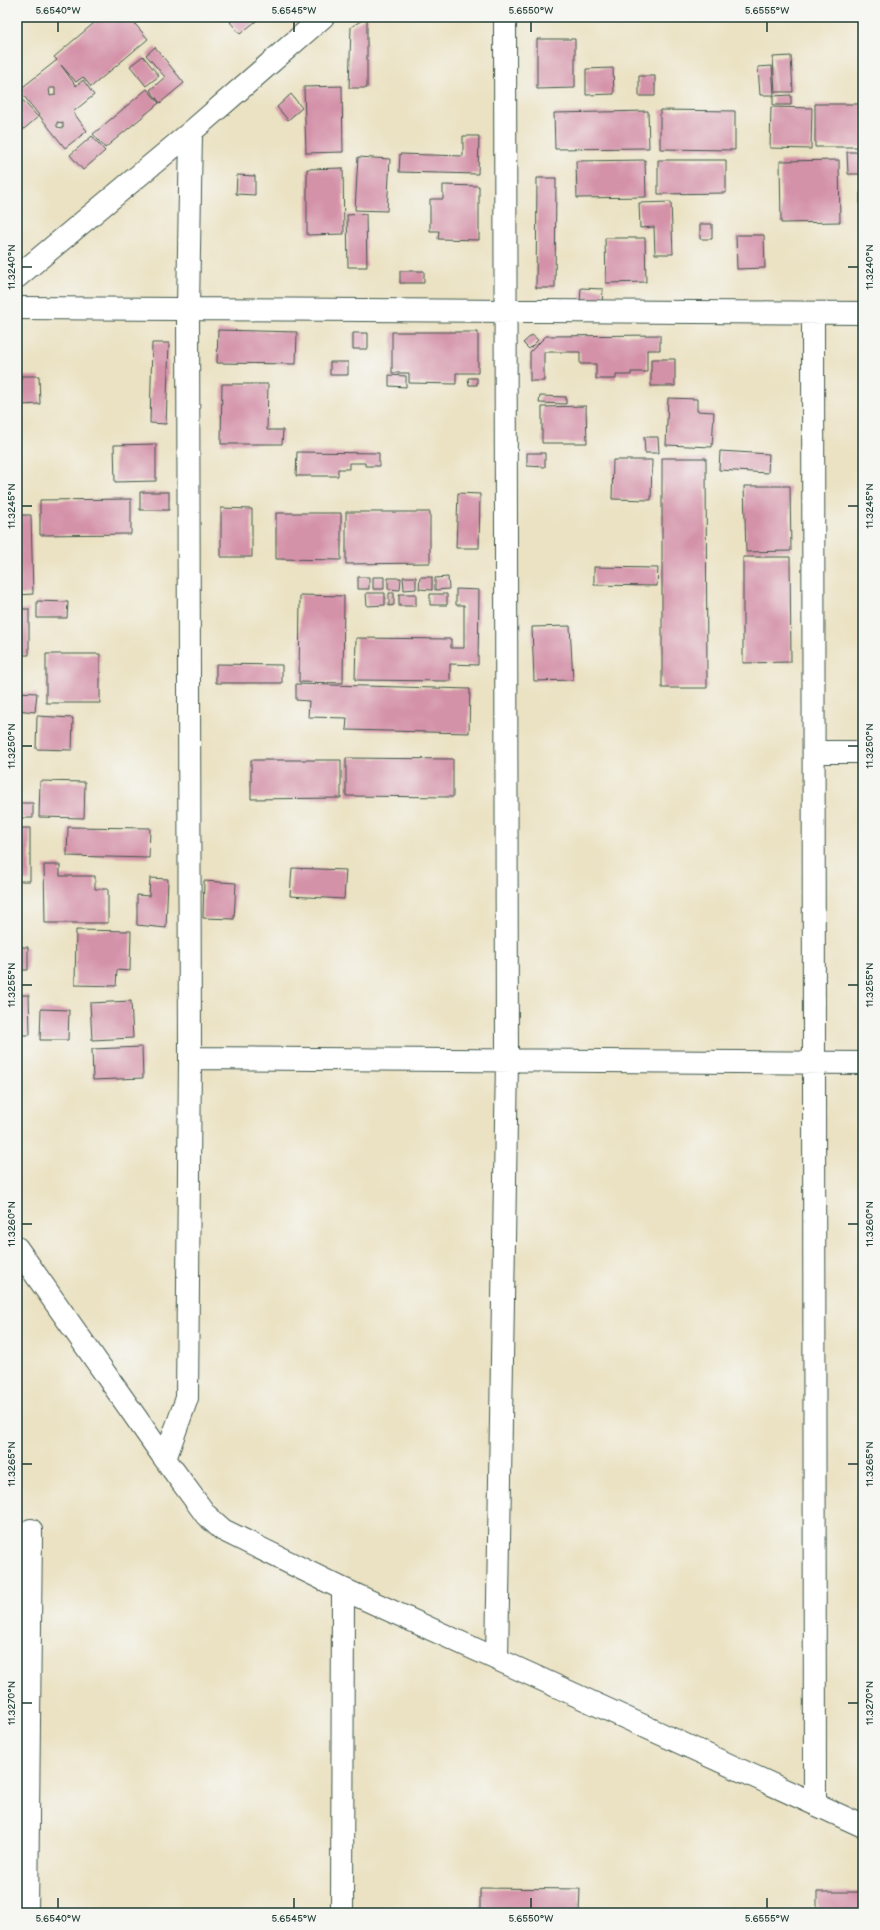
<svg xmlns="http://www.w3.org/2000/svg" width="880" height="1930" font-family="'Balsamiq Sans',sans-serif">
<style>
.building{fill:#d492a9;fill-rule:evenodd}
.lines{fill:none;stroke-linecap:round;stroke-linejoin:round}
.street-casing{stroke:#3e5649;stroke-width:24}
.street{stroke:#fff;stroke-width:22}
.ticks{fill:none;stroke:#1f3d34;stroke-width:1.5}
.neatline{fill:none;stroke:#1f3d34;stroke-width:1.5}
.ticks-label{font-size:10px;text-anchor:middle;fill:#1f3d34}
</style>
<rect width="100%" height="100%" fill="#f6f6f2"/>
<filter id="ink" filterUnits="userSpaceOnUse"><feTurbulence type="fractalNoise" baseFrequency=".025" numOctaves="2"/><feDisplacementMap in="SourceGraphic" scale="8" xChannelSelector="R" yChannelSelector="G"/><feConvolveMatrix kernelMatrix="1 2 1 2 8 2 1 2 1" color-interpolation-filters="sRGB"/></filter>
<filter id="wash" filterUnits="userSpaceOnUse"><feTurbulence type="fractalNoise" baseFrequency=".012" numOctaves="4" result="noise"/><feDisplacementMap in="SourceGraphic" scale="16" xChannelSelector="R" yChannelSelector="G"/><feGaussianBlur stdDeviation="0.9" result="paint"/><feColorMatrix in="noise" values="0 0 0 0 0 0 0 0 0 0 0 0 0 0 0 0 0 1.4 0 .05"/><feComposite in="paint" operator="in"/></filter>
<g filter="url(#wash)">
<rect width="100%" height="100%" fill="#ebe2c3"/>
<g id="blocks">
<path class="building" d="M101 17H129L148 39 91 87 83 77 76 82 61 65 76 86 83 80 94 95 73 112 87 131 65 148 19 90 57 60 54 57ZM49 88H55V95L50 96ZM57 122 63 123V128L57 127Z
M237 17H261L240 34 230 22Z
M367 17V88H349L351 27Z
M537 39H575V88L537 89Z
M155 47 184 83 160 103 150 90 165 77 146 55Z
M143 56 159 76 146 86 130 66Z
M791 56 793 92H775L773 57Z
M772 66 774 95H760L758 67Z
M613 68 614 94 586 95V69Z
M639 76H655V96H639Z
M342 86 343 152 306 153 304 87Z
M147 89 159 103 105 148 93 134Z
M17 94 38 117 17 135Z
M291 94 302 108 288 120 277 107Z
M791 95V105H773V96Z
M815 104H863V147H815Z
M771 107 812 108 811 149 770 148Z
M660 110 735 111V150L660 149Z
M648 111 649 148 555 149 554 113Z
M92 136 105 151 83 170 70 155Z
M463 136H479L478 174 399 172 400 154 463 156Z
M847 152H863V174H848Z
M358 157 390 159 387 211 355 210Z
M645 160 646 197 577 198 576 161Z
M658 160H726V193L658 194Z
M839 160 840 222 781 223 780 161Z
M343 168 344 234 307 235V169Z
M237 175 255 176V195L236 194Z
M537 178H556L555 288H536Z
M443 185 479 186V240L438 239 439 231H430V199H443Z
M860 193H863V264H860Z
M671 202 673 254H655L654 227 640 228 639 203Z
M366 214 367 267H348L347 215Z
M700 224H712V239H700Z
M736 235H764L765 268 737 269Z
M605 238H645L646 282 606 283Z
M400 271H424V283H400Z
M581 288 603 289 602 304 580 303Z
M218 330 297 332 296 364 217 363Z
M392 332H478V373H456V384L409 383V373H392Z
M353 333H368V349H353Z
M532 335 538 340 529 349 523 343Z
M660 335V350H647V372H631V375H616V379H596V364H580V352H544V381H530V352L546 336Z
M152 343H169L166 424 150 423Z
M651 359H675V386H651Z
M330 362H348V375H330Z
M389 375 406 376V387L389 386Z
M21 376H39L40 404 22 405Z
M468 378H477V385H469Z
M222 384H268L267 430H283L282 444H221Z
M540 396 566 397V404L539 403Z
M668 398 697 399V411L714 412 712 447 666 445Z
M586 406 587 443H542V407Z
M644 437H658L659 453H645Z
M156 444V481L115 482 114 445Z
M720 451 769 454 768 473 719 470Z
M297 452 379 453V466H365V463H349V469H338V476H296Z
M527 453H545V467L527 466Z
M662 458H706L707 688H662Z
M613 460H652L651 500 612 499Z
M744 486H790L791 551 746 552Z
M140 492H169V510H140Z
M458 493 480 494 479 548H456Z
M131 499V534L40 535V500Z
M221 508 252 509V557H221Z
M346 512H430V563L346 564Z
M276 513H341V560L276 559Z
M17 515H31L33 594 17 595Z
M743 557H790L791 662 743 663Z
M594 567 658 568 657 586 594 585Z
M358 577H369V589H358Z
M373 577H384V589H373Z
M403 577H416V589L404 590Z
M420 577H432V590L419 589Z
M448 577 449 589 435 590V578Z
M388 578H401L400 590 388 589Z
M456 589 479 590 478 665 450 664V681L355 680 356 638 451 639V648H464V605H456Z
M366 593H385V605L367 606Z
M389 593H394V605L389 606Z
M399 594H416V606H399Z
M430 594H447V605H430Z
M300 595 344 596 343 683 299 682Z
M37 601 68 602 67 618H37Z
M17 609H29V655H17Z
M570 626 573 680 534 681 532 627Z
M46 654H100V703H46Z
M216 664 282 665V683H216Z
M296 684 470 689 469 733 346 730 347 718 308 717 309 701 296 700Z
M17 692 37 693 35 712 17 710Z
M37 716 73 718 72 750 36 749Z
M346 758 453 759V797L346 796Z
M251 760H341V798L251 799Z
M40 781 85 782 84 818 39 817Z
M17 803H33V818H17Z
M68 827 150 828 149 858 67 856Z
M17 828H30V881H17Z
M44 865H60V876H95V889H108V923H45Z
M292 868 346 870 344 899 290 896Z
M150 878 168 879 166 928 137 925V895L149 896Z
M204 881 236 883 234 919 203 918Z
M76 930 131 931 130 971 117 970 116 986 75 985Z
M17 947H28V970H17Z
M17 995H29L30 1035H17Z
M131 1001 133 1038 92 1040 90 1003Z
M41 1009 69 1010 68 1040H40Z
M142 1047 143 1078 93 1080 92 1049Z
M480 1888 580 1889 579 1913H480Z
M817 1892H860V1913H817Z"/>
</g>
</g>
<g filter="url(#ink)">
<use href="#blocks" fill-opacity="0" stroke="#3e5649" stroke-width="1"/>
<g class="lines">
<defs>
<path id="street" d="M17 277 191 132 323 17
M17 308 863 313
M813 314 815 1804
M814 752H863
M190 1058 863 1063
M17 1248 165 1459 206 1515 223 1530 343 1589 863 1826
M165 1459 187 1398 190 1058 188 308 191 132
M497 1659 507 1061 505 17
M27 1913 31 1530
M342 1913 343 1589"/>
</defs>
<use href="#street" class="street-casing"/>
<use href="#street" class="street"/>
</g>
</g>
<path class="ticks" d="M58 22V32M294 22V32M531 22V32M767 22V32M22 267H32M848 267H858M22 506H32M848 506H858M22 746H32M848 746H858M22 985H32M848 985H858M22 1224H32M848 1224H858M22 1464H32M848 1464H858M22 1703H32M848 1703H858M58 1898V1908M294 1898V1908M531 1898V1908M767 1898V1908"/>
<rect width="880" height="1930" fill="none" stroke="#f6f6f2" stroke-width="44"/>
<rect x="22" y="22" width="836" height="1886" class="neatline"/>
<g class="ticks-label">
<text x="58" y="14">5.6540°W</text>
<text x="294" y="14">5.6545°W</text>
<text x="531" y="14">5.6550°W</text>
<text x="767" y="14">5.6555°W</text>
<text transform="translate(869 267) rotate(-90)" y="4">11.3240°N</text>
<text transform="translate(11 267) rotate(-90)" y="4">11.3240°N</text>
<text transform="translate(869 506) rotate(-90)" y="4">11.3245°N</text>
<text transform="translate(11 506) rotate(-90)" y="4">11.3245°N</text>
<text transform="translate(869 746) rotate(-90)" y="4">11.3250°N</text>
<text transform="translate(11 746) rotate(-90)" y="4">11.3250°N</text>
<text transform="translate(869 985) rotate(-90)" y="4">11.3255°N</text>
<text transform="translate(11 985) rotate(-90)" y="4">11.3255°N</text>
<text transform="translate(869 1224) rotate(-90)" y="4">11.3260°N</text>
<text transform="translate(11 1224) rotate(-90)" y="4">11.3260°N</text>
<text transform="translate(11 1464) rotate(-90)" y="4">11.3265°N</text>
<text transform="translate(869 1464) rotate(-90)" y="4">11.3265°N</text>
<text transform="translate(869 1703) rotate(-90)" y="4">11.3270°N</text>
<text transform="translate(11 1703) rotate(-90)" y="4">11.3270°N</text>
<text x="58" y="1922">5.6540°W</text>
<text x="294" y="1922">5.6545°W</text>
<text x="531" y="1922">5.6550°W</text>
<text x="767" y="1922">5.6555°W</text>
</g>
</svg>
